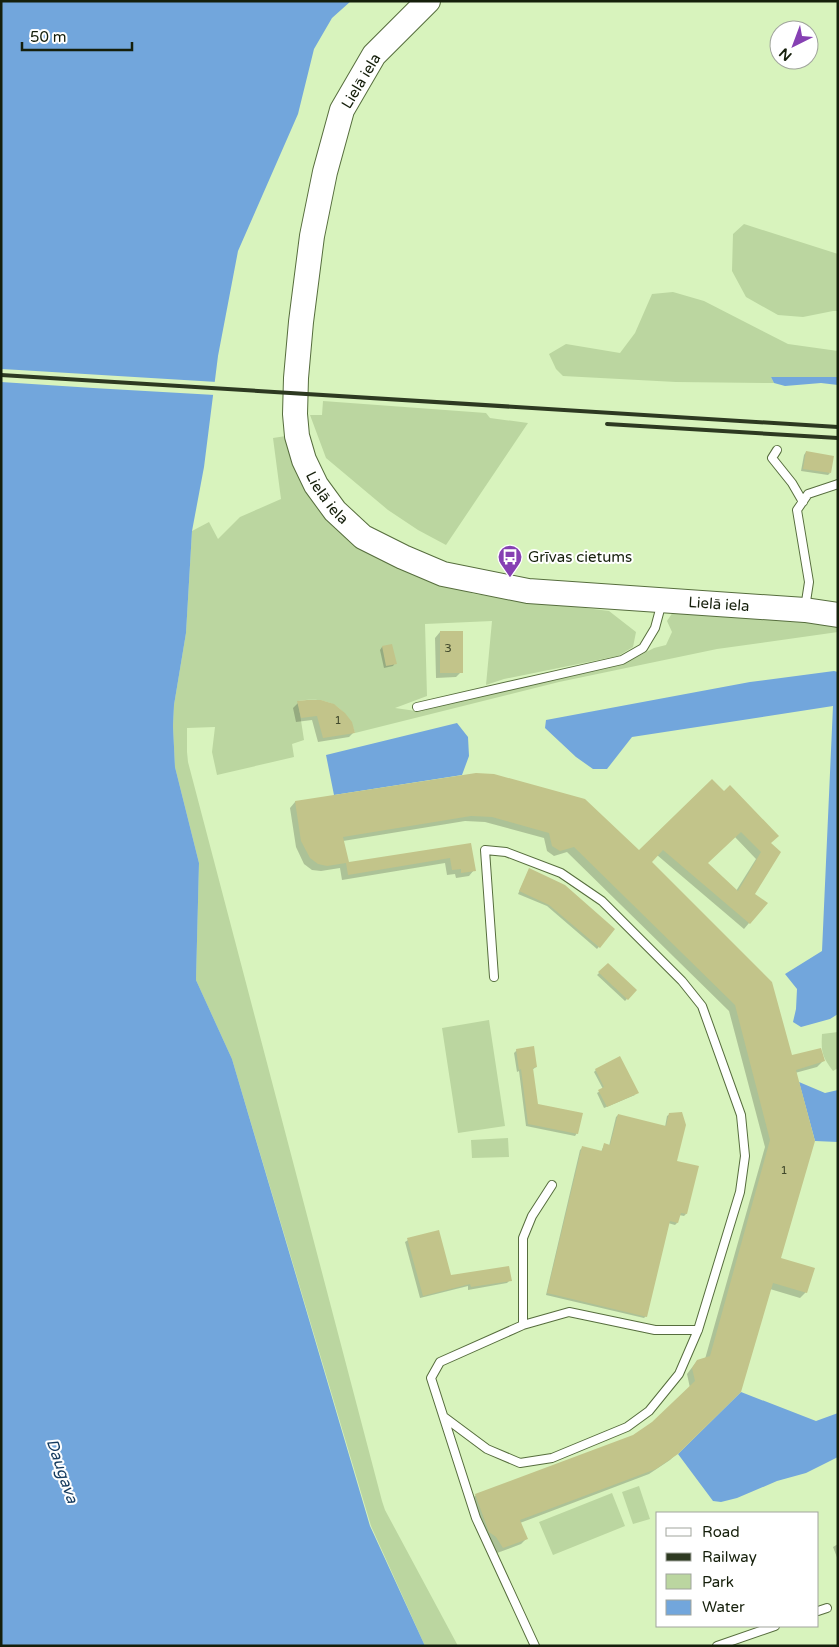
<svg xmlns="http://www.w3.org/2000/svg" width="839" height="1647" font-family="'Varela Round',sans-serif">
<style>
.green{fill:#bbd6a0}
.water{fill:#72a6dc}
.pier{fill:#d8f3bd}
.shadow{fill:#0003;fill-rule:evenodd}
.building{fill:#c2c48a;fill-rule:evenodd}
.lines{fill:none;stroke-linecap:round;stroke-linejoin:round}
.lane-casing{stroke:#566d3d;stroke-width:10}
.primary-casing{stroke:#566d3d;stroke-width:26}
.lane{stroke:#fff;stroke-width:8}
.primary{stroke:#fff;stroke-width:24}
.rail{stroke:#2d3921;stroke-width:4}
.labels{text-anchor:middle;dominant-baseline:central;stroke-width:4;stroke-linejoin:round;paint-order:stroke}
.number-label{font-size:12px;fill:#40482b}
.street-label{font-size:15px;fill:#151f0b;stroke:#fff}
.poi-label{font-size:15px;fill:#151f0b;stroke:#fff;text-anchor:start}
.water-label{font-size:16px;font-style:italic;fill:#153b5f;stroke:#fff}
</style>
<rect width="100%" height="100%" fill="#d8f3bd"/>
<path class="green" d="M744 224 838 254V311H833L803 317 778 315 746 297 732 271 733 234Z
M673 292 704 301 788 344 838 351V377H771L774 383 676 382 563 376 556 369 549 354 566 344 620 353 635 333 652 294Z
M323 401 486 413 490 418 528 423 446 545 418 530 388 510 326 458 310 415H322Z
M286 436 297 475 322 510 409 572 474 594 609 611 636 632 633 647 618 656 504 679 486 685 492 621 425 624 427 696 395 708 416 711 625 663 654 648 666 645 672 632 667 621 673 612 681 609 838 625V632L717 649 559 682 355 733C346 705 326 696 298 701L304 740 292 744 294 757 217 775 212 752 215 727 187 728V752L188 762 382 1501 385 1510 458 1646H425L371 1526 232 1059 196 980 199 863 175 767 173 726 174 705 186 633 192 531 209 522 218 539 240 517 281 499 273 438Z
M489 1020 505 1126 458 1133 442 1028Z
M838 1032V1068L833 1071C822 1056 821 1052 822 1034Z
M508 1138 509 1157 472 1158 471 1140Z
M639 1486 650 1519 633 1524 622 1492Z
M612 1493 625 1526 553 1555 539 1522Z"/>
<path class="water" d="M1 1H351L332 18 314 49 298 114 238 251 218 356 204 467 192 531 186 633 174 705 173 726 175 767 199 863 196 980 232 1059 370 1526 425 1646H1Z
M771 377H838V385L821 383 785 386 774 383Z
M834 671 838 672V1014L830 1019 801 1027 793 1022 796 1009 797 989 785 974 822 951 833 706 632 737 607 769H593L576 757 545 728 546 720 750 682Z
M457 723 468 737 469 756 462 775 334 795 326 755Z
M799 1082 825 1093 838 1090V1142L815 1141Z
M741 1392 816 1421 838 1413V1457L806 1473 777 1481 737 1498 721 1502 713 1501 678 1454Z"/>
<path class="pier" d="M1 369 19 370 217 382 215 395 93 388 1 382Z"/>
<path class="shadow" d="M806 452 830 473 828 475 801 471 804 455Z
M440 632 461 672 456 677 436 678 435 638Z
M391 646 395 663 393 666 384 668 380 650 382 647Z
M298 703 354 732 349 737 318 742 312 720 296 722 293 708Z
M476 774 639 852 712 780 769 844 753 895 766 903 744 929 657 855 650 862 791 1056 823 1061 817 1067 795 1073 779 1259 806 1292 800 1298 770 1289 740 1392 670 1460 649 1474 520 1523 526 1539 521 1544 497 1553 470 1501 476 1495 634 1436 653 1423 690 1388 687 1374 697 1361 705 1359 765 1147 729 1011 567 852 554 856 547 851 544 838 485 822 465 821 343 841 348 864 470 844 474 870 469 876 456 878 455 874 447 875 445 863 342 880 340 868 321 871 312 870 304 864 296 847 290 808 295 802ZM734 836 756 859 736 891 706 863Z
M529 870 614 929 597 949 547 906 518 894Z
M608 964 635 990 625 1001 597 975Z
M517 1050 536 1067 532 1070 537 1105 577 1133 575 1136 526 1126 519 1071 517 1072 514 1053Z
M596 1070 635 1095 604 1108 597 1093 603 1089 594 1072Z
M670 1114 676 1162 686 1214 684 1216 679 1215 677 1223 675 1225 668 1223 646 1316 644 1318 546 1295 580 1150 582 1148 601 1152 604 1145 609 1146 616 1117 618 1115 665 1127 667 1116Z
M408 1240 450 1277 510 1280 507 1283 468 1290V1286L420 1298 405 1242Z
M838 1544V1560L833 1547Z"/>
<path class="building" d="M806 451 834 456 831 473 803 469Z
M440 631H463V673H440Z
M392 644 397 664 386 666 382 646Z
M307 700H321L334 704 345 713 352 722 355 733 323 738 317 716 301 718 297 701Z
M476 773 494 774 585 799 639 850 712 779 724 791 730 785 779 836 771 843 781 852 755 894 768 903 750 924 663 850 652 862 772 982 792 1055 821 1048 825 1061 796 1070 815 1141 781 1258 815 1268 807 1293 773 1283 741 1392 678 1454 656 1469 520 1520 528 1539 503 1548 496 1537 489 1532 475 1494 633 1435 652 1422 695 1381 692 1368 697 1360 710 1356 770 1140 735 1005 574 847 560 851 552 846 549 833 492 817 471 816 343 837 349 862 471 843 476 871 461 873V869L452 870 450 858 348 875 346 863 327 866 318 864 310 858 301 841 295 801ZM741 832 761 852 738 891 708 863Z
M529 868 565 885 615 929 600 948 549 905 519 891Z
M608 963 637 990 628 1000 598 972Z
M534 1046 537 1067 533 1068 538 1104 583 1113 578 1134 528 1124 521 1069 519 1070 516 1049Z
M620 1056 639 1093 607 1107 598 1090 604 1087 595 1069Z
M682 1112 686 1125 677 1161 699 1166 687 1214 681 1213 678 1223 670 1221 647 1317 547 1293 582 1146 602 1151 604 1143 610 1145 618 1114 666 1126 669 1113Z
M439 1230 451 1275 509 1266 512 1281 471 1287 470 1284 423 1296 407 1238Z"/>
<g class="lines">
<defs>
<path id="lane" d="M777 450 772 458 792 483 803 502
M805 608 809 582 797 510 808 494 838 484
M417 707 622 660 643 648 655 628 662 602
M523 1325 569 1312 655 1330H698
M444 1417 487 1449 520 1463 552 1458 627 1427 649 1411 679 1374 698 1330 740 1192 745 1156 741 1115 702 1006 682 981 602 901 561 873 506 852 485 850 494 977
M818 1611 827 1608
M535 1646 476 1518 431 1378 440 1362 523 1325V1238L532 1216 552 1185
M717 1646 775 1626"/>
<g id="primary">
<path id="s1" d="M428 1 374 55 342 110 325 172 312 236 301 322 296 378 295 414 297 436 304 460 316 485 335 511 363 537 403 557 443 574 528 591 805 610 838 615"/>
</g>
</defs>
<use href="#lane" class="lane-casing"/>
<use href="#primary" class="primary-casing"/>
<use href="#lane" class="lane"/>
<use href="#primary" class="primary"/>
<path class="rail" d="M1 375 838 427
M607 424 838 438"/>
</g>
<defs>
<symbol id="bus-pin" viewBox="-11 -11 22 30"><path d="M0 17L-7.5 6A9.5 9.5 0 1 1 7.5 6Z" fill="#8640b3" stroke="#fff"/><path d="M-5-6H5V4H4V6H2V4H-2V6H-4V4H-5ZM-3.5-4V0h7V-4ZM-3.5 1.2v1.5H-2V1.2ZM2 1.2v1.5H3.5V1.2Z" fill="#fff"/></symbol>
</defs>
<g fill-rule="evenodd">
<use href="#bus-pin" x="496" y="543" width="28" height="38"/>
</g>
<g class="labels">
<g class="number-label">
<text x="448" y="648">3</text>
<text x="338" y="720">1</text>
<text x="784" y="1170">1</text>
</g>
<g class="street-label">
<text transform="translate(361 81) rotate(-59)">Lielā iela</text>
<text stroke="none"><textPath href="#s1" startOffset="540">Lielā iela</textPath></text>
<text stroke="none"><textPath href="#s1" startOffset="960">Lielā iela</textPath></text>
</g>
<g class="poi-label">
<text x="528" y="557">Grīvas cietums</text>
</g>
<g class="water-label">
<text transform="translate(62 1471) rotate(71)">Daugava</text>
</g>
</g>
<rect width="839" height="1647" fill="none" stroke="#151f0b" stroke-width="5"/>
<rect x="656" y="1512" width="162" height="115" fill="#ffffff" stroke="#a1a59d"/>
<rect x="666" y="1528" width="25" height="8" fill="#ffffff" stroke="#a1a59d"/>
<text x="702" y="1537" font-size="15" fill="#151f0b">Road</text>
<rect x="666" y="1553" width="25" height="8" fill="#2d3921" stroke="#a1a59d"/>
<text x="702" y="1562" font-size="15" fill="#151f0b">Railway</text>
<rect x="666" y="1574" width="25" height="15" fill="#bbd6a0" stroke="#a1a59d"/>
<text x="702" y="1587" font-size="15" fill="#151f0b">Park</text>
<rect x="666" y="1600" width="25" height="15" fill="#72a6dc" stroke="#a1a59d"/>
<text x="702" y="1612" font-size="15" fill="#151f0b">Water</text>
<g transform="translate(794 45) rotate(222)"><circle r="24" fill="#ffffff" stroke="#a1a59d"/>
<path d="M0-4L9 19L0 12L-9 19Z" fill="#8640b3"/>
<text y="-8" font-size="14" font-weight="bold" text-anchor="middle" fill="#151f0b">N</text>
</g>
<path d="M22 42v8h110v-8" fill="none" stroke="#151f0b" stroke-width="2.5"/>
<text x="30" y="42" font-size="15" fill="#151f0b" stroke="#ffffff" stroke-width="4" paint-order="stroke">50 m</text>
</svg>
